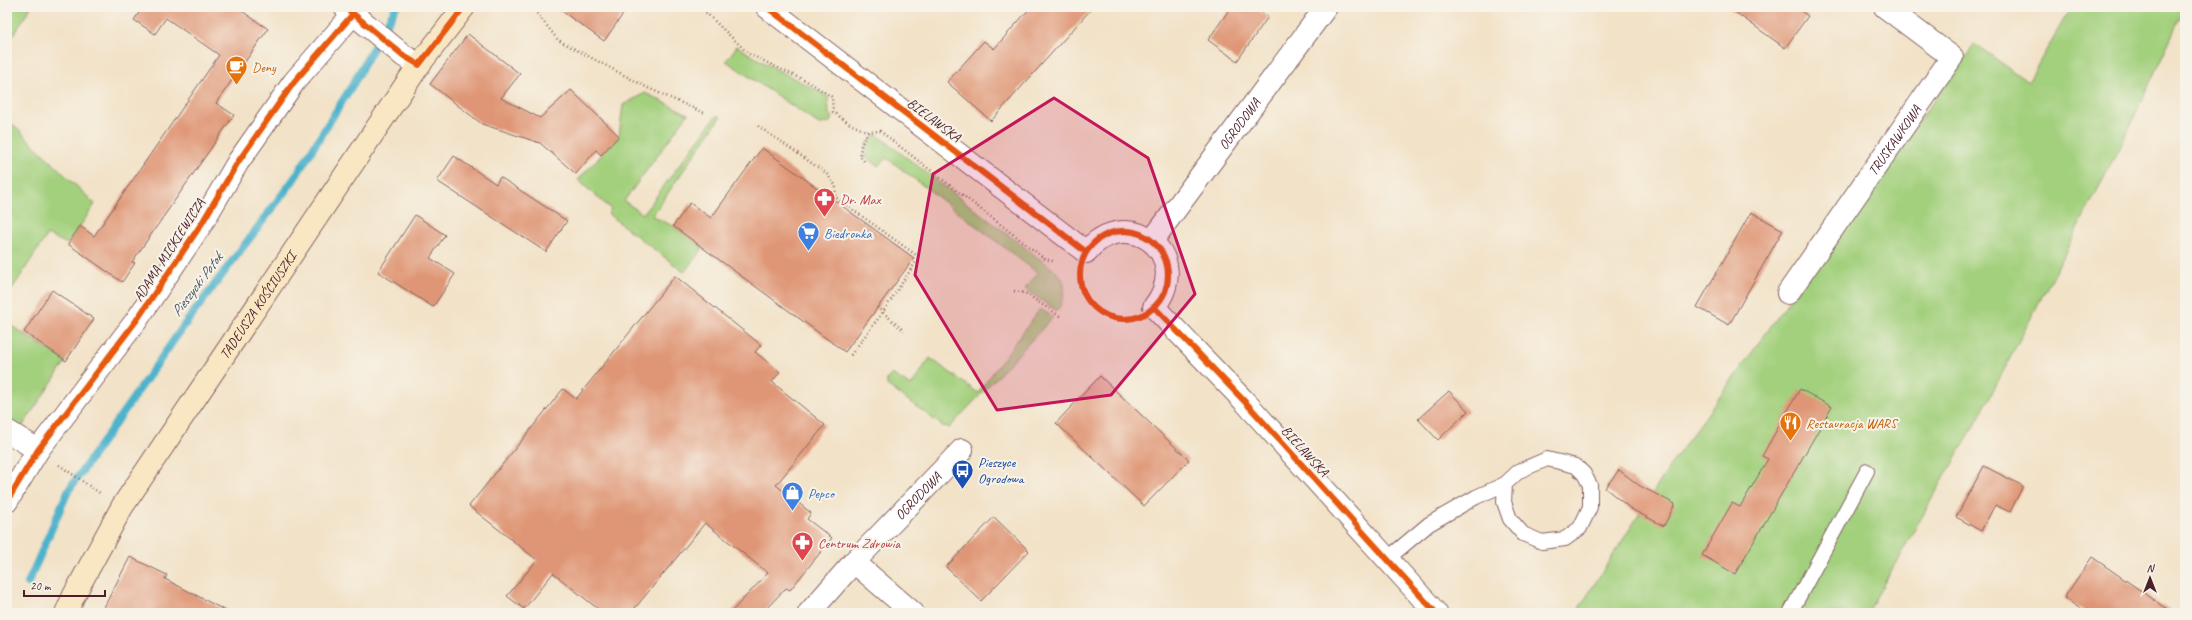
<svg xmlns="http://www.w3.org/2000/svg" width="2192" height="620" font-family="Caveat,sans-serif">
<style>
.green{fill:#a3d07d;stroke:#767854}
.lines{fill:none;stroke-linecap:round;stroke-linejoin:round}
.stream{stroke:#4db3cc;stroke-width:8}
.building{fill:#df9676}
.service-casing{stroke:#856362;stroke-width:16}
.minor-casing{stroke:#856362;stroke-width:24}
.tertiary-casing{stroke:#856362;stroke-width:24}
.secondary-casing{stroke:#856362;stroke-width:24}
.path{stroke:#856362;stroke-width:2.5;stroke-dasharray:1 3;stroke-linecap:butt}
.service{stroke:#fff;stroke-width:14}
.minor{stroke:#fff;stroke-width:22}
.tertiary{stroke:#fff;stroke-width:22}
.secondary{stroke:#f9e7c3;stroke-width:22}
.cycleway-casing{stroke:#f7f3e8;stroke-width:8}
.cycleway{stroke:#e8590c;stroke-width:6}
.marked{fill:#c2185b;fill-opacity:0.2;stroke:#c2185b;stroke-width:3;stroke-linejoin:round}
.labels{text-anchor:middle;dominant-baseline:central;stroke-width:4;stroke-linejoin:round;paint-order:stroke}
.food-label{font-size:14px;fill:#c56008;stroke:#f7f3e8;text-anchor:start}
.street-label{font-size:14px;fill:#4a1f2b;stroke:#f7f3e8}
.health-label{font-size:14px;fill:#be3a42;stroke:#f7f3e8;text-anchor:start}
.shop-label{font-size:14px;fill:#366cbe;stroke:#f7f3e8;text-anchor:start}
.transit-label{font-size:14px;fill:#164399;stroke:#f7f3e8;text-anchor:start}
.water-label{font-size:15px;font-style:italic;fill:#4b5363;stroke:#f7f3e8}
</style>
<rect width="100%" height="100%" fill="#f7f3e8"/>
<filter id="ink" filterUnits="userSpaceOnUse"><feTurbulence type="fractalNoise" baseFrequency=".025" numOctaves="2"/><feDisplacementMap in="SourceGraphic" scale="8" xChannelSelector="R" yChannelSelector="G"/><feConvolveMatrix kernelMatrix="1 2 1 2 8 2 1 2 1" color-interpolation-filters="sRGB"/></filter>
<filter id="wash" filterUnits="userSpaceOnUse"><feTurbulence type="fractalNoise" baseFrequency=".012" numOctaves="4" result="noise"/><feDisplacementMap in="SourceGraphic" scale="16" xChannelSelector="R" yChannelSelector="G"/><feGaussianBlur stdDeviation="0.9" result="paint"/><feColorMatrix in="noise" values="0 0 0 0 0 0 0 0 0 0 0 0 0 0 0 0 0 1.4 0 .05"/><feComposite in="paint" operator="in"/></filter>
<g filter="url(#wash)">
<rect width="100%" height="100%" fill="#f2e2c7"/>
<path class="green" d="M7 7H31L7 45Z
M2071 7H2185L2123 141 1983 410 1867 613H1576L1672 463 1975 44 2028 82Z
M737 46C766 66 798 79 828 97L829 114 833 117 829 123 819 124 726 61Z
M645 93 688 114 624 201 643 214 716 116H721L652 216 673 226 703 248 684 272 608 214 611 209 578 180 619 136 623 105Z
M7 119 95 204 68 244 47 235 7 297Z
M877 135 1049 266C1053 269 1061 275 1063 280 1066 289 1063 303 1057 311L1025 289 1038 273 887 158 878 166 866 157C864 144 867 141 877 135Z
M1040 309 1053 317 949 428 943 426 887 385V379L892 374 911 386 930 358 978 393Z
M7 323 66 361 7 449Z"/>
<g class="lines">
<path class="stream" d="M28 583 68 491 183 327 294 179 353 84 396 7"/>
</g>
<g id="blocks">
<path class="building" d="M143 7H236L268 29 216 103 234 115 132 262 135 263 122 282 68 244 80 226 94 236 219 55 166 18 155 34 134 20Z
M556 7H628L604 41Z
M1031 7H1093L991 121 947 82 984 41 994 49Z
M1231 7H1254L1268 17 1237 61 1208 40Z
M1728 7H1795L1808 16 1785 48Z
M468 34 520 74 501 98 540 118 571 90 619 136 601 155 596 150 576 174 540 143 482 124 430 84Z
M762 148 914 258 845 352 673 226 690 203 711 218Z
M454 156 496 184 500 177 567 221 546 252 437 181Z
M1751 212 1783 230 1729 325 1697 307Z
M415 215 445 235 430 258 455 274 433 307 378 272Z
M675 276 761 345 755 352 780 372 772 382 825 425 776 485 811 513 807 519 832 538 790 590 786 588 762 613H730L768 573 705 523 631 613H603L553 573 524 609 507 596 537 560 469 506 563 389 576 399Z
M52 290 94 319 66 361 24 332Z
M1100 376 1189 460 1144 506 1056 423Z
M1800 389 1832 407 1735 574 1702 555 1732 503 1740 507 1768 459 1762 456Z
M1449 391 1468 411 1438 440 1418 419Z
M1984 466 2023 486 2010 512 1995 505 1981 531 1956 517Z
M1619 470 1640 486 1675 504 1664 526 1631 509 1605 488Z
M994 517 1029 551 981 601 946 567Z
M130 557 167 575 165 579 230 613H101Z
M2092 557 2173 613H2087L2064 598Z"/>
</g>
</g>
<g filter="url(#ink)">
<use href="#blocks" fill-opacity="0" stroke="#856362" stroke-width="1"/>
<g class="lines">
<defs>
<path id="service" d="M1386 560 1429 524 1476 497 1505 484 1519 471 1547 459 1576 466 1584 474 1590 485V507L1580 528 1565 539 1542 542 1523 534 1510 519 1504 502 1505 484
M1790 613 1867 471"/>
<g id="minor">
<path id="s1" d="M1788 293 1952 57 1885 7"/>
<path d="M7 431 38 450"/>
<path d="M7 501 38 450 136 321 202 223 238 162 294 82 353 14"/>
<path d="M854 562 913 613"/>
</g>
<g id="tertiary">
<path d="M345 7 404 56 419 65"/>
<path d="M767 7 1086 252C1128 202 1195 255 1154 307L1247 404 1436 613"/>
<path id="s2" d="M1152 241 1326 7"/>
<path id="s3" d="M809 613 854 562 962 450"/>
</g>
<g id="secondary">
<path id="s4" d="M66 613 74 595 122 507 419 65 464 7"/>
</g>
</defs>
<use href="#service" class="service-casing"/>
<use href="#minor" class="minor-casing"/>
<use href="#tertiary" class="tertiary-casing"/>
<use href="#secondary" class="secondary-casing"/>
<path class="path" d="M532 7 558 40 648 88 704 113
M700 7 749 54 812 84 832 97 833 112 850 124 868 132
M758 126 826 173 836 186 835 197 919 257 883 312 850 356
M864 161 860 156 861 145 868 132 880 131 1045 259 1053 261
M1014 291 1025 293 1061 317
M877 307 904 331
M59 465 101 494"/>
<use href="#service" class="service"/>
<use href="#minor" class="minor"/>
<use href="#tertiary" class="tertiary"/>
<use href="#secondary" class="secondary"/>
<defs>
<path id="cycleway" d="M345 7 404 56 419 65 464 7
M767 7 1086 252
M1080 275a44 44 0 1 1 88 0a44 44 0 1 1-88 0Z
M1154 307 1247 404 1436 613
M7 501 38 450 136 321 202 223 238 162 294 82 353 14"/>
</defs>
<use href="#cycleway" class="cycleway-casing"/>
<use href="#cycleway" class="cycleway"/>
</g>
</g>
<path class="marked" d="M1054 98 1148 158 1195 294 1111 395 997 410 915 275 933 174Z"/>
<defs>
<symbol id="cafe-pin" viewBox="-11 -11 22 30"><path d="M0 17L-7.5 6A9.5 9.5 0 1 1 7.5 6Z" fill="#e8710a" stroke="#f7f3e8"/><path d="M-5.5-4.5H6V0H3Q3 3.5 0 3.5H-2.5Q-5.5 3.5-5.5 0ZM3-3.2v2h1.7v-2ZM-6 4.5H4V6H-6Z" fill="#fff"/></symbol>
<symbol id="pharmacy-pin" viewBox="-11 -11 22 30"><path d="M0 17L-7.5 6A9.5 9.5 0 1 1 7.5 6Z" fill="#e0444e" stroke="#f7f3e8"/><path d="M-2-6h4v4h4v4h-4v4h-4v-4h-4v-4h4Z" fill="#fff"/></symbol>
<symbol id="supermarket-pin" viewBox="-11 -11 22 30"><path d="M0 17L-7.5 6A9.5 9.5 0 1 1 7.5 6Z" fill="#3f7fe0" stroke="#f7f3e8"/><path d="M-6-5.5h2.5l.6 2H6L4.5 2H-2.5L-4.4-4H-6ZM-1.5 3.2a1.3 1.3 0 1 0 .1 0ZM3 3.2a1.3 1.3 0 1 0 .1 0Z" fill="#fff"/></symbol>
<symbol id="restaurant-pin" viewBox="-11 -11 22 30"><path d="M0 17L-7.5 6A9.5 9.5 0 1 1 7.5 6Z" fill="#e8710a" stroke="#f7f3e8"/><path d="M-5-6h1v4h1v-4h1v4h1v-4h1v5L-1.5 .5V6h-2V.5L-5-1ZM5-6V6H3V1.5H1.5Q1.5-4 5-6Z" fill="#fff"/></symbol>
<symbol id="bus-pin" viewBox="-11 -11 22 30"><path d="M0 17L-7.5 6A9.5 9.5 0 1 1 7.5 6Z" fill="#1a4fb4" stroke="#f7f3e8"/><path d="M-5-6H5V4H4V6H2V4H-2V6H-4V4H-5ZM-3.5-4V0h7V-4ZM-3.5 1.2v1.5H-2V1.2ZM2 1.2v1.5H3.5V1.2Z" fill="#fff"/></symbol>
<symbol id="shop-pin" viewBox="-11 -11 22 30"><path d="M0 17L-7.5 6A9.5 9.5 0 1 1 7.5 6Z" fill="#3f7fe0" stroke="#f7f3e8"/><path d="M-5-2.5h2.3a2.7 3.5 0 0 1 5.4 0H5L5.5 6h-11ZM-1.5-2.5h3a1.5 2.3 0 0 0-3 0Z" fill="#fff"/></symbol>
</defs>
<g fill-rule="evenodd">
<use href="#cafe-pin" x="224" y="54" width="25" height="34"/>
<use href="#pharmacy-pin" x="812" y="186" width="25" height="34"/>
<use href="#supermarket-pin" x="796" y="220" width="25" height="34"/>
<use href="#restaurant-pin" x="1778" y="410" width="25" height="34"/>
<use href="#bus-pin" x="950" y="458" width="25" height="34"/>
<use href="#shop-pin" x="780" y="480" width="25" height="34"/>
<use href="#pharmacy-pin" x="790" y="530" width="25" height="34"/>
</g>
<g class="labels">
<g class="food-label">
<text x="252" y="67">Deny</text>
<text x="1806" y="423">Restauracja WARS</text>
</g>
<g class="street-label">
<text transform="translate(934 120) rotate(37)">BIELAWSKA</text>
<text stroke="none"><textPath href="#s2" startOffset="146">OGRODOWA</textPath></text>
<text stroke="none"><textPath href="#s1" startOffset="186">TRUSKAWKOWA</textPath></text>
<text transform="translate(169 250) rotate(-57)">ADAMA MICKIEWICZA</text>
<text stroke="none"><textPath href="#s4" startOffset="363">TADEUSZA KOŚCIUSZKI</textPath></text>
<text transform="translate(1305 451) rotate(48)">BIELAWSKA</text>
<text stroke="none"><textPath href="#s3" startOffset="160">OGRODOWA</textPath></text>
</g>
<g class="health-label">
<text x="840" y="199">Dr. Max</text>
<text x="818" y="543">Centrum Zdrowia</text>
</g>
<g class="shop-label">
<text x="824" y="233">Biedronka</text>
<text x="808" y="493">Pepco</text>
</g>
<g class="transit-label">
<text x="978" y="462">Pieszyce<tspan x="978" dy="16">Ogrodowa</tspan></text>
</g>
<g class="water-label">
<text transform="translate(197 285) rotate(-53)">Pieszycki Potok</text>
</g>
</g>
<rect width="2192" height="620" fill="none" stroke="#f7f3e8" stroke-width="24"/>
<g transform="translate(2150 578)" stroke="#f7f3e8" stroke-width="3" paint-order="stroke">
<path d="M0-3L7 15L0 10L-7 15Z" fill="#4a1f2b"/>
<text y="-6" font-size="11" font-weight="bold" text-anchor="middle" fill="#4a1f2b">N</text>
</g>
<path d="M24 590v6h81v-6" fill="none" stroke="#4a1f2b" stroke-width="2"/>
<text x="30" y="590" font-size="12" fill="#4a1f2b" stroke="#f7f3e8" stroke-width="3" paint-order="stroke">20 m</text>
</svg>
